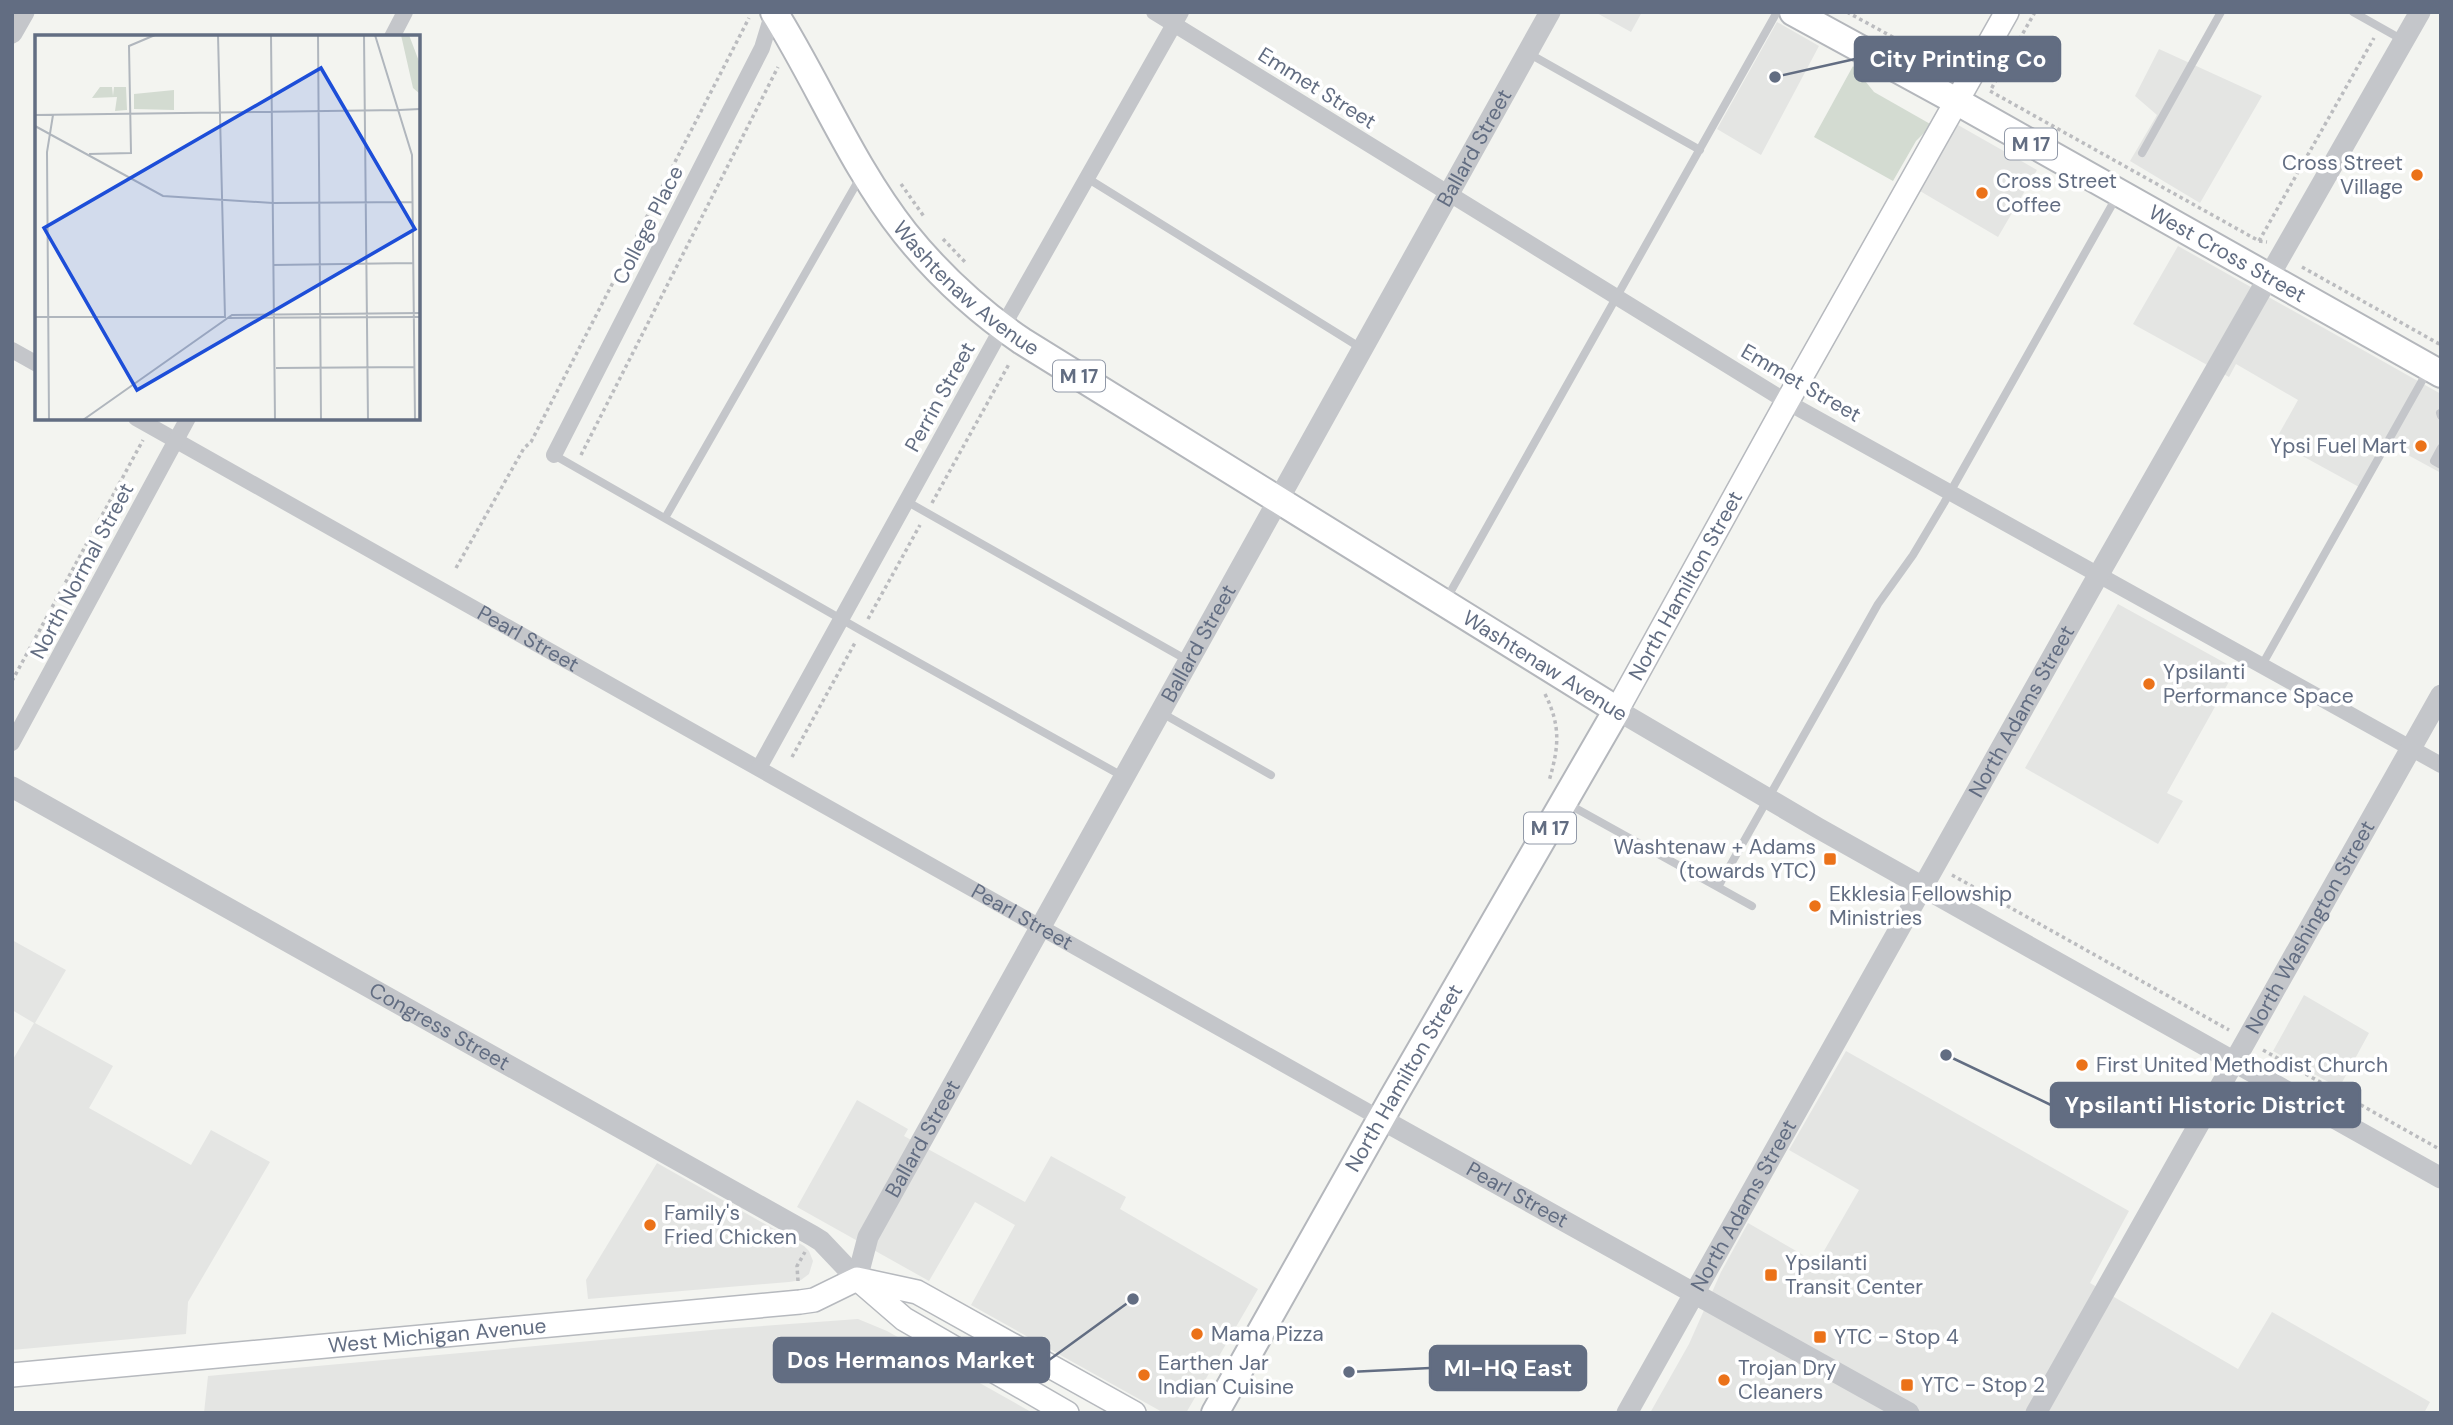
<svg xmlns="http://www.w3.org/2000/svg" width="2453" height="1425" font-family="'DM Sans',sans-serif">
<style>
.built{fill:#e4e5e3}
.green{fill:#d3dbd1}
.lines{fill:none;stroke-linecap:round;stroke-linejoin:round}
.secondary-casing{stroke:#b6b9be;stroke-width:26}
.primary-casing{stroke:#b4b7bc;stroke-width:30}
.path{stroke:#bbbcbf;stroke-width:3.5;stroke-dasharray:3.5 3.5;stroke-linecap:butt}
.service{stroke:#c4c6ca;stroke-width:8}
.minor{stroke:#c4c6ca;stroke-width:16}
.tertiary{stroke:#c4c6ca;stroke-width:21}
.secondary{stroke:#fff;stroke-width:23}
.primary{stroke:#fff;stroke-width:26}
.poi-dot{fill:#eb7219;stroke:#fff;stroke-width:2.5}
.labels{text-anchor:middle;dominant-baseline:central;stroke-width:7;stroke-linejoin:round;paint-order:stroke}
.shield{fill:#fff;stroke:#9199a8;stroke-width:2}
.shield-label{font-size:19px;font-weight:bold;fill:#626d82}
.street-label{font-size:21px;fill:#626d82;stroke:#fff}
.poi-label{font-size:21px;fill:#626d82;stroke:#fff;text-anchor:start}
.inset-road{fill:none;stroke:#b0b6bd;stroke-width:2}
.view{fill:#1d4ed8;fill-opacity:0.15;stroke:#1d4ed8;stroke-width:3.5}
.inset-edge{fill:none;stroke:#626d82;stroke-width:3.5}
.leader{fill:none;stroke:#626d82;stroke-width:2.5}
.callout-dot{fill:#626d82;stroke:#fff;stroke-width:2.5}
.callout{fill:#626d82;stroke:#626d82;stroke-width:2.5}
.callout-label{font-size:23px;text-anchor:middle;font-weight:bold;fill:#fff}
</style>
<rect width="100%" height="100%" fill="#f3f4f0"/>
<path class="built" d="M1595 12H1642L1631 32Z
M1777 22 1819 46 1761 155 1717 129Z
M2159 49 2262 96 2200 203 2130 161 2157 115 2135 96Z
M1958 125 2037 170 1998 237 1920 191Z
M2178 246 2441 394V473L2384 442 2359 487 2275 441 2298 400 2236 364 2229 377 2133 324Z
M2118 604 2236 669 2167 793 2183 801 2158 844 2025 768Z
M12 940 66 970 35 1023 113 1066 89 1108 191 1165 211 1130 270 1162 188 1302 186 1334 12 1350V1061L34 1023 12 1010Z
M2304 995 2369 1033 2339 1088 2273 1051Z
M1846 1051 2129 1211 2090 1283 2238 1369 2272 1312 2430 1402 2424 1413H1650L1689 1344 1721 1272 1748 1223 1817 1263 1859 1190 1789 1150Z
M857 1100 908 1129 904 1136 1025 1202 1051 1156 1126 1197 1120 1209 1258 1289 1186 1413H1164L971 1305 1015 1225 975 1202 929 1281 797 1207Z
M657 1163 804 1246 809 1251 813 1261 809 1274 801 1280 789 1282 588 1299 586 1280Z
M858 1319 887 1331 1033 1413H204L208 1376 722 1329Z"/>
<path class="green" d="M1853 66 1874 92 1932 125 1916 141 1893 181 1814 137Z"/>
<g class="lines">
<defs>
<g id="secondary">
<path id="s7" d="M1617 710 1787 402 2007 12"/>
<path d="M860 1281 904 1319 1067 1413"/>
<path id="s8" d="M12 1375 800 1302 814 1300 857 1279 917 1292 1134 1413"/>
</g>
<g id="primary">
<path id="s9" d="M774 12C819 84 852 166 905 233 938 274 978 311 1022 341L1617 710 1392 1099 1215 1413"/>
<path id="s10" d="M1793 12 1956 101 2441 374"/>
</g>
</defs>
<use href="#secondary" class="secondary-casing"/>
<use href="#primary" class="primary-casing"/>
<path class="path" d="M1847 12 1940 63 1948 61
M2035 12 1990 91 2259 241 2267 242
M901 184 925 218
M943 239 967 264
M2259 241 2374 38
M2440 241 2441 240
M2302 267 2441 345
M581 455 778 67
M932 503 1009 364
M456 568 524 448 531 442 749 18
M868 619 920 525
M12 681 143 440
M1545 694C1561 726 1559 747 1549 781
M792 757 856 641
M1952 875 2229 1030
M2263 1050 2441 1150
M798 1281 797 1266 805 1252"/>
<path class="service" d="M2353 12 2401 39
M1528 53 1700 150
M2142 153 2221 12
M1087 178 1361 348
M2440 413 2441 416
M2441 448 2434 461 2441 465
M554 455 862 631 1124 777
M906 501 1187 660
M665 518 861 176
M1447 598 1777 12
M2262 665 2427 372
M1160 712 1271 775
M1568 804 1752 906
M1718 887 1878 604 1913 555 1944 503 2117 196"/>
<g class="minor">
<path d="M1154 12 1787 402 2441 765"/>
<path d="M392 37 405 12"/>
<path d="M12 350 37 364"/>
<path id="s1" d="M136 418 1381 1119"/>
<path d="M554 455 762 48 773 12"/>
<path d="M12 743 188 418"/>
<path d="M759 768 1002 328 1181 12"/>
</g>
<g class="tertiary">
<path d="M12 33 24 12"/>
<path d="M1617 710 1818 828 2441 1178"/>
<path id="s2" d="M12 787 813 1236 821 1241 857 1279"/>
<path id="s3" d="M1381 1119 1909 1413"/>
<path id="s4" d="M857 1279 868 1237 1550 12"/>
<path id="s5" d="M1627 1413 2091 588 2420 12"/>
<path id="s6" d="M2036 1413 2441 695"/>
</g>
<use href="#secondary" class="secondary"/>
<use href="#primary" class="primary"/>
</g>
<g class="poi-dot">
<circle cx="2417" cy="175" r="7"/>
<circle cx="1982" cy="193" r="7"/>
<circle cx="2421" cy="446" r="7"/>
<circle cx="2149" cy="684" r="7"/>
<rect x="1823" y="852" width="14" height="14" rx="3.5"/>
<circle cx="1815" cy="906" r="7"/>
<circle cx="2082" cy="1065" r="7"/>
<circle cx="650" cy="1225" r="7"/>
<rect x="1764" y="1268" width="14" height="14" rx="3.5"/>
<circle cx="1197" cy="1334" r="7"/>
<rect x="1813" y="1330" width="14" height="14" rx="3.5"/>
<circle cx="1144" cy="1375" r="7"/>
<circle cx="1724" cy="1380" r="7"/>
<rect x="1900" y="1378" width="14" height="14" rx="3.5"/>
</g>
<g class="labels">
<g class="shield">
<rect x="2005" y="128.5" width="52" height="31" rx="5"/>
<rect x="1053" y="360.5" width="52" height="31" rx="5"/>
<rect x="1524" y="812.5" width="52" height="31" rx="5"/>
</g>
<g class="shield-label">
<text x="2031" y="144">M 17</text>
<text x="1079" y="376">M 17</text>
<text x="1550" y="828">M 17</text>
</g>
<g class="street-label">
<text transform="translate(1317 88) rotate(32)">Emmet Street</text>
<text stroke="none"><textPath href="#s4" startOffset="1290">Ballard Street</textPath></text>
<text transform="translate(648 225) rotate(-63)">College Place</text>
<text stroke="none"><textPath href="#s10" startOffset="497">West Cross Street</textPath></text>
<text stroke="none"><textPath href="#s9" startOffset="340">Washtenaw Avenue</textPath></text>
<text transform="translate(1801 383) rotate(30)">Emmet Street</text>
<text transform="translate(940 397) rotate(-61)">Perrin Street</text>
<text transform="translate(82 571) rotate(-62)">North Normal Street</text>
<text stroke="none"><textPath href="#s7" startOffset="142">North Hamilton Street</textPath></text>
<text stroke="none"><textPath href="#s1" startOffset="450">Pearl Street</textPath></text>
<text stroke="none"><textPath href="#s4" startOffset="723">Ballard Street</textPath></text>
<text transform="translate(1545 666) rotate(32)">Washtenaw Avenue</text>
<text stroke="none"><textPath href="#s5" startOffset="805">North Adams Street</textPath></text>
<text stroke="none"><textPath href="#s1" startOffset="1017">Pearl Street</textPath></text>
<text stroke="none"><textPath href="#s6" startOffset="558">North Washington Street</textPath></text>
<text stroke="none"><textPath href="#s2" startOffset="490">Congress Street</textPath></text>
<text transform="translate(1404 1078) rotate(-60)">North Hamilton Street</text>
<text stroke="none"><textPath href="#s4" startOffset="156">Ballard Street</textPath></text>
<text stroke="none"><textPath href="#s3" startOffset="156">Pearl Street</textPath></text>
<text stroke="none"><textPath href="#s5" startOffset="238">North Adams Street</textPath></text>
<text stroke="none"><textPath href="#s8" startOffset="427">West Michigan Avenue</textPath></text>
</g>
<g class="poi-label">
<text x="2403" y="163" text-anchor="end">Cross Street<tspan x="2403" dy="24">Village</tspan></text>
<text x="1996" y="181">Cross Street<tspan x="1996" dy="24">Coffee</tspan></text>
<text x="2407" y="446" text-anchor="end">Ypsi Fuel Mart</text>
<text x="2163" y="672">Ypsilanti<tspan x="2163" dy="24">Performance Space</tspan></text>
<text x="1816" y="847" text-anchor="end">Washtenaw + Adams<tspan x="1816" dy="24">(towards YTC)</tspan></text>
<text x="1829" y="894">Ekklesia Fellowship<tspan x="1829" dy="24">Ministries</tspan></text>
<text x="2096" y="1065">First United Methodist Church</text>
<text x="664" y="1213">Family's<tspan x="664" dy="24">Fried Chicken</tspan></text>
<text x="1785" y="1263">Ypsilanti<tspan x="1785" dy="24">Transit Center</tspan></text>
<text x="1211" y="1334">Mama Pizza</text>
<text x="1834" y="1337">YTC - Stop 4</text>
<text x="1158" y="1363">Earthen Jar<tspan x="1158" dy="24">Indian Cuisine</tspan></text>
<text x="1738" y="1368">Trojan Dry<tspan x="1738" dy="24">Cleaners</tspan></text>
<text x="1921" y="1385">YTC - Stop 2</text>
</g>
</g>
<g transform="translate(35 35)">
<rect width="385" height="385" fill="#f3f4f0"/>
<path d="M366 0H374L385 29V59L378 53ZM65 52H77L78 61 79 52H91L92 75 80 76 82 62 57 63ZM139 55V75L99 74V59Z" fill="#d3dbd1"/>
<path class="inset-road" d="M236 0 240 385M283 0 286 385M329 0 333 385M340 0 377 120 380 385M364 75 385 74M0 80 364 75M0 91 128 161 238 168M54 119 96 118 94 11 120 0M238 168 377 167M238 230 378 228M0 282H190L183 0M193 283 385 282M241 333 379 332M14 385 12 117 18 80M48 385 197 280 385 278"/>
<path class="view" d="M286 33 380 194 102 355 9 193Z"/>
<rect width="385" height="385" class="inset-edge"/>
</g>
<path class="leader" d="M1775 77L1855 59M1946 1055L2051 1105M1133 1299L1049 1360M1349 1372L1430 1368"/>
<g class="callout-dot">
<circle cx="1775" cy="77" r="7"/>
<circle cx="1946" cy="1055" r="7"/>
<circle cx="1133" cy="1299" r="7"/>
<circle cx="1349" cy="1372" r="7"/>
</g>
<g class="callout">
<rect x="1855" y="37" width="205" height="44" rx="7"/>
<rect x="2051" y="1083" width="309" height="44" rx="7"/>
<rect x="774" y="1338" width="275" height="44" rx="7"/>
<rect x="1430" y="1346" width="156" height="44" rx="7"/>
</g>
<g class="callout-label">
<text x="1958" y="67">City Printing Co</text>
<text x="2205" y="1113">Ypsilanti Historic District</text>
<text x="911" y="1368">Dos Hermanos Market</text>
<text x="1508" y="1376">MI-HQ East</text>
</g>
<rect width="2453" height="1425" fill="none" stroke="#626d82" stroke-width="28"/>
</svg>
